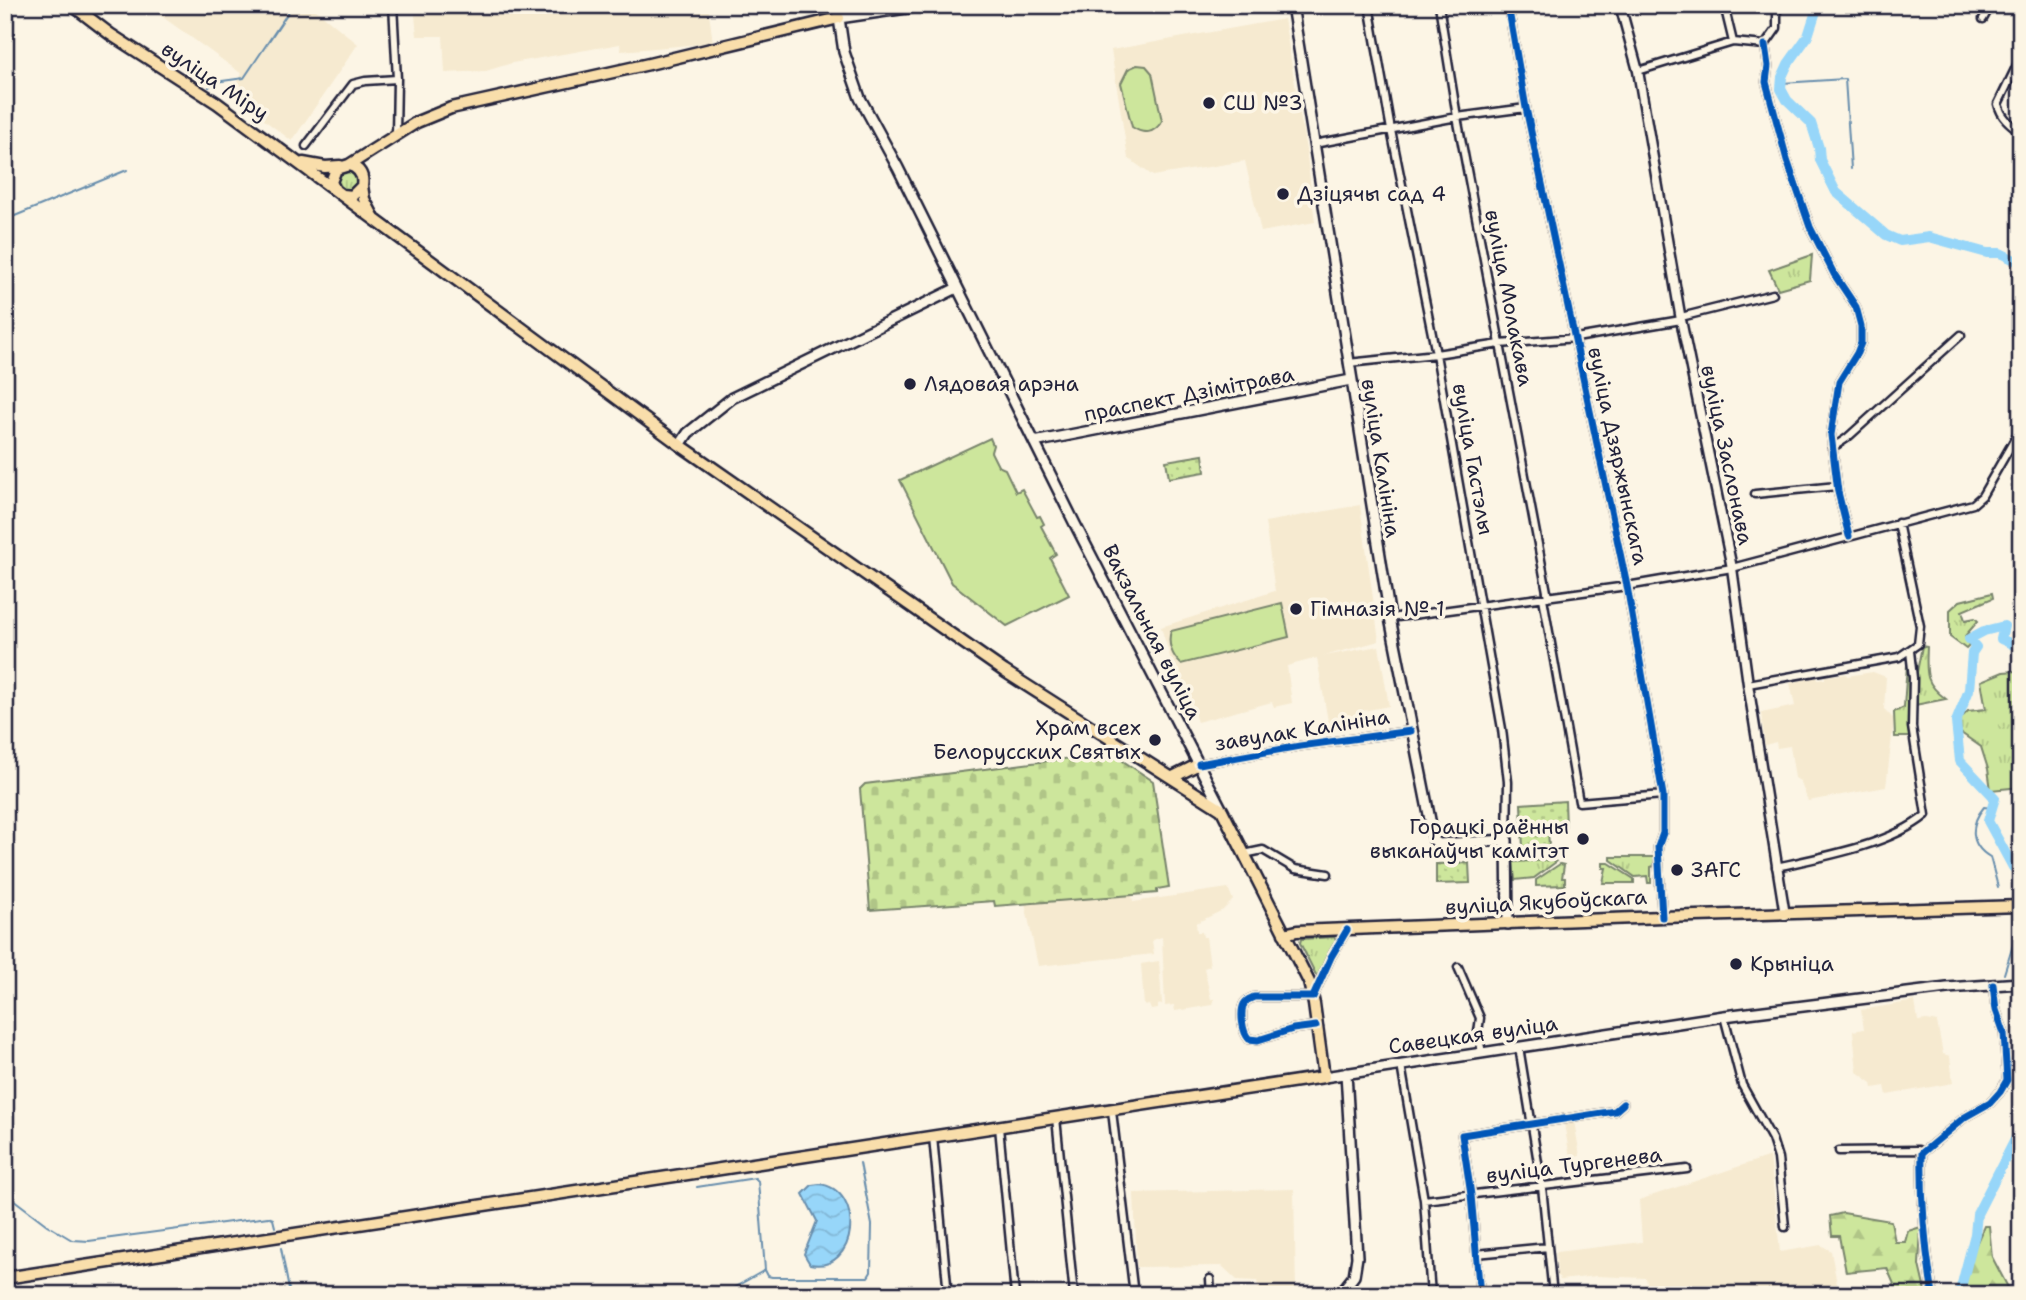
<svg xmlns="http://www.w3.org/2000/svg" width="2026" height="1300" font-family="'Shantell Sans',sans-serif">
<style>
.built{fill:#f6ead0}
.grass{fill:url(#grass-tufts);stroke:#78846c;stroke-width:2}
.forest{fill:url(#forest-firs);stroke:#78846c;stroke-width:2}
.cemetery{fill:url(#cemetery-stones);stroke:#78846c;stroke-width:2}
.park{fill:url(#park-dots);stroke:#78846c;stroke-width:2}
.garden{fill:#cde69c;stroke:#78846c;stroke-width:2}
.water{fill:url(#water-waves);stroke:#688ead;stroke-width:2}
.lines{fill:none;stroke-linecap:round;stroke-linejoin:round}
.stream{stroke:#688ead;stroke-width:2}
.river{stroke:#97d6f9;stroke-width:10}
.minor-casing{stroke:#22223b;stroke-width:11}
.tertiary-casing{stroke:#22223b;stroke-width:13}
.secondary-casing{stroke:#22223b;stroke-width:14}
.primary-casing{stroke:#22223b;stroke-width:15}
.minor{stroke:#fcf5e5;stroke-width:6}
.tertiary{stroke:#fcf5e5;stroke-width:8}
.secondary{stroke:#fcf5e5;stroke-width:9}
.primary{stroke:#f9deab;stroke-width:10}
.cycleway-casing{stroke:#fcf5e5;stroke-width:11}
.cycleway{stroke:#0057b8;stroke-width:7}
.poi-dot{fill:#22223b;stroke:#fcf5e5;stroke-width:2.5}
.labels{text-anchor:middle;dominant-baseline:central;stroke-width:7;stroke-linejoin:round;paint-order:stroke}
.street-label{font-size:21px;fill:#22223b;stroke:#fcf5e5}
.poi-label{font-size:21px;fill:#22223b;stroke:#fcf5e5;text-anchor:start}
</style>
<defs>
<pattern id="grass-tufts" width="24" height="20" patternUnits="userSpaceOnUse" patternTransform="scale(1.75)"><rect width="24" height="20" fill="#cde69c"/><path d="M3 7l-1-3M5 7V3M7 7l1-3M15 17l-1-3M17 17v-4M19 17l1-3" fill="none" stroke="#b0c587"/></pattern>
<pattern id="forest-firs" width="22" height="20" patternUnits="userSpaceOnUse" patternTransform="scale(1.75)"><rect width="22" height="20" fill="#cde69c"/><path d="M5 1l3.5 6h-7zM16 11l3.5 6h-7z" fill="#b0c587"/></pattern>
<pattern id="cemetery-stones" width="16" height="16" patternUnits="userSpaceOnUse" patternTransform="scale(1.75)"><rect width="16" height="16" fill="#cde69c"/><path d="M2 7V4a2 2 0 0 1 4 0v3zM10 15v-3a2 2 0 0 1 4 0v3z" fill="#b0c587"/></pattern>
<pattern id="park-dots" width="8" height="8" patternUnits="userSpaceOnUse" patternTransform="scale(1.75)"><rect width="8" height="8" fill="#cde69c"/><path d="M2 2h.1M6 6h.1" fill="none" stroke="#b0c587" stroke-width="1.8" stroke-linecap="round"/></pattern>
<pattern id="water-waves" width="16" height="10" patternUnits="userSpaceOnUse" patternTransform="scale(1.75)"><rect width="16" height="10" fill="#97d6f9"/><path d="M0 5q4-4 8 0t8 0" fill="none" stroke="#82b7d6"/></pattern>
</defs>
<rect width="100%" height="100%" fill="#fcf5e5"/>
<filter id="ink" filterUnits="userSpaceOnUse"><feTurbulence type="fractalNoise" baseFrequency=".0143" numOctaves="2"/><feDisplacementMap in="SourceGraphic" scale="14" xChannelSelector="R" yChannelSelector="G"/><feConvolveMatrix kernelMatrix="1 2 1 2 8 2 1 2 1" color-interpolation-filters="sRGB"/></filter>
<g filter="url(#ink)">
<path class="built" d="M146 5H310L358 44 292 141 235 98 236 83 242 74Z
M414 5H708L713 43 621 51 620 44 512 63 486 71 445 73 443 36H417Z
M1284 19 1307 156 1315 222 1261 232 1245 161 1153 176 1128 158 1111 50Z
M1360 505 1379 641 1324 656 1379 646 1389 706 1363 711 1365 727 1337 729 1336 726 1329 727 1317 658 1287 666 1292 703 1274 707 1272 702 1197 722 1179 670 1171 660 1161 627 1275 591 1265 522Z
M1873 672 1886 677 1884 709 1894 719 1886 787 1808 801 1800 781 1795 778 1790 746 1777 748 1776 742 1765 745 1761 713 1795 706 1790 683 1817 677 1818 680 1825 679V676L1846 674 1847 676Z
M1228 888 1233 900 1223 910 1196 923 1197 932H1202L1203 937H1206L1210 966 1204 968 1211 999H1214L1213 1005 1175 1011 1174 1005 1165 1006 1162 937 1152 940 1154 954 1038 966 1025 903 1132 895 1133 902Z
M1159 961 1162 1004 1158 1005V1009L1151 1010 1149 1005 1144 1006 1141 964Z
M1915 1001 1918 1021 1927 1020 1937 1022 1943 1054 1950 1056 1953 1083 1887 1095 1885 1086 1873 1088 1872 1083 1857 1072 1853 1031 1864 1029 1861 1010Z
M1574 1121 1580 1156 1570 1158 1564 1123Z
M1770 1156 1780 1252 1821 1245 1831 1251 1839 1295H1649L1646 1278 1596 1276 1560 1280 1559 1277 1557 1276 1556 1252 1642 1242 1639 1200Z
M1294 1189 1296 1291 1260 1294 1257 1281 1237 1280 1222 1266 1137 1267 1134 1193Z"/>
<path class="grass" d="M350 169 358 177V185L349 192 338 189 335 178 339 171Z
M1812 255 1810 280 1778 289 1769 270Z
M1992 593 1993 598 1962 611 1965 620 1975 618 1978 621 1965 636 1969 646 1966 649 1950 637V610L1960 601Z
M1922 646 1927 647C1926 673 1924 683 1946 699L1915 705V682Z
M1907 665H1910L1909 737H1895L1894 712 1904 707Z
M2016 671C2024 688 2017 702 2018 720H2021V787L1991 790 1988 769 1981 747 1961 733 1959 720 1968 711 1986 709 1981 681 2003 672Z
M1611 857H1654V866L1651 867V883H1648L1647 876 1635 877 1611 860Z
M1554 860 1556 862 1534 878 1515 880 1513 862Z
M1603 863H1609L1634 879V883H1603L1606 868H1603Z
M1560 864 1564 865 1562 878H1565V885L1536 886V880Z
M1334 937 1337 942 1320 976 1316 975 1300 943 1301 939Z"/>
<path class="forest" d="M1843 1213 1891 1221 1895 1242H1905L1908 1231 1921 1227 1919 1265 1926 1295H1895L1894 1284 1887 1268 1846 1272 1839 1236H1832L1830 1216Z
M1984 1226H1989L1992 1257 2012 1295H1961L1974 1249Z"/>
<path class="cemetery" d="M1111 753 1153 781 1169 887 1157 889V893L995 906 994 901 870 910 860 789 865 784Z"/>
<path class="park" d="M1203 455 1205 472 1169 478 1166 461Z
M1565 801 1566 827 1548 829 1549 847 1523 849 1521 804Z
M1469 863 1470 883 1436 884V864Z"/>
<path class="garden" d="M1137 65 1146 66 1152 73 1162 121C1154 134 1144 135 1132 127L1121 83 1128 69Z
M990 438 993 445 991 452 998 466 1005 469 1016 492 1022 489 1037 517 1040 516 1044 524 1041 526 1056 554 1050 558 1069 595 1007 626 952 583 900 480Z
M1282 603 1289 637 1181 664C1172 656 1167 643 1171 631Z"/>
<path class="water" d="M819 1184C866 1189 858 1274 810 1264L804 1254 817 1221 803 1194 812 1185Z"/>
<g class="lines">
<path class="stream" d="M1782 83 1845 79 1851 169
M209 87 215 82 244 78 293 5
M5 220 127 170
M1991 808 1984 807C1970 824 1969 845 1990 857L1998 887
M2004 974 2014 942 2017 941 2021 912
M697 1187 755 1178 758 1181 765 1270 721 1295
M5 1193 47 1225 72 1240 89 1241 268 1217 273 1219 275 1227
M281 1248 290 1295
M765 1270 768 1276 772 1277H868L871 1272 872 1225 860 1163"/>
<path class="river" d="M1818 5 1808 36 1788 64 1782 77 1781 89 1787 100 1811 123 1819 148 1820 160 1836 192 1886 235 1900 241 1929 237 1987 253H2000L2021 263
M2021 645 2016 646 2001 639 2004 626 1984 631 1969 639 1976 647 1972 653 1969 690 1956 722 1960 761 1995 798 1988 821 2013 867 2021 874
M1959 1295 1975 1234 1977 1214 2021 1128"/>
<defs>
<path id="minor" d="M393 5 397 79 396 135
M1369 5 1391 130 1436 354 1502 729 1508 782 1507 840
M1439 5 1457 117 1548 597
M1508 5 1526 108 1627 586 1663 795V833L1658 847 1662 917
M1724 5 1733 42
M1983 19 1991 5
M1765 45 1768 66 1766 82 1787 160 1810 227 1834 274 1856 307 1861 326V343L1857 353 1839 382 1831 435 1838 492 1849 536
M1765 45 1777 28V5
M2021 57 1998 104C2001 117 2010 124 2021 132
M1638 71 1733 42 1765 45
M1314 144 1457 117 1526 108
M306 146 353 84 365 81 397 79
M1681 317 1773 294
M1348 363 1436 354 1500 344 1576 338 1681 320
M1832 448 1847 438 1961 335
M1755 494 1837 486
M1543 598 1579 802 1663 795
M1390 618 1627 586 1732 568 1973 504 1982 496 2021 428
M1748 684 1899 657 1918 644 1920 626 1898 523
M1199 764 1300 746 1411 731
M1244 854 1263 850 1295 869 1328 874
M1776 867C1822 857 1890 845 1926 815L1912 727 1913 678 1910 651
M1458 967 1480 1018 1478 1032 1482 1053
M1724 1016 1742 1085 1772 1139 1778 1158 1785 1227
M1316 1026 1293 1029 1258 1040 1249 1039C1242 1032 1240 1012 1244 1004 1247 999 1250 999 1254 997H1313L1331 957 1347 930
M1519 1047 1542 1187 1553 1295
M1401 1065 1424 1200 1431 1295
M1112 1111 1134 1295
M1056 1118 1074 1295
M999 1127 1015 1295
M933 1137 948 1295
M1839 1151 1918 1150 1922 1153
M1424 1200 1687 1169
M1476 1254 1548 1247
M1210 1279 1211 1295
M1480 1295 1471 1195 1462 1135 1615 1111 1623 1104
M1933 1295C1925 1247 1921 1201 1922 1153L1965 1117 1990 1103 2000 1092 2007 1080 2004 1033 1996 1010 1993 985"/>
<path id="tertiary" d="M1620 5 1638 71 1681 320 1732 568 1748 684 1785 915"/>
<path id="secondary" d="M837 5 844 52 860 98 898 168 1075 524 1222 810
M1292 5 1390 618 1434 840 1438 844 1507 840 1508 924
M839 18 927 5
M1034 442 1351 380
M680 445 688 433 732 398 957 288
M1324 1077 1724 1016 1947 988 2021 983
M1339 1295 1354 1276 1357 1257 1346 1073"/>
<path id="primary" d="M303 163 325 167 340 166
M349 165 417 122 451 108 649 64 839 18
M362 186 364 199 373 216
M335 190 331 182 336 169 349 165C359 168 364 175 362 186L352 196 343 195
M1173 777 1199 764
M1284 934 1297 931 1662 917 2021 906
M5 1278 1324 1077 1314 1004 1309 982 1222 810 1004 671 680 445 217 103 110 34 72 5"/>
</defs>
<use href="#minor" class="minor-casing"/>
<use href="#tertiary" class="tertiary-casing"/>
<use href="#secondary" class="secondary-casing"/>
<use href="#primary" class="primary-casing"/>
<use href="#minor" class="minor"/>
<use href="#tertiary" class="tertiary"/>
<use href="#secondary" class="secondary"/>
<use href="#primary" class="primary"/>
<defs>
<path id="cycleway" d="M1508 5 1526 108 1627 586 1663 795V833L1658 847 1662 917
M1765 45 1768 66 1766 82 1787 160 1810 227 1834 274 1856 307 1861 326V343L1857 353 1839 382 1831 435 1838 492 1849 536
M1199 764 1300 746 1411 731
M1316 1026 1293 1029 1258 1040 1249 1039C1242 1032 1240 1012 1244 1004 1247 999 1250 999 1254 997H1313L1331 957 1347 930
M1480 1295 1471 1195 1462 1135 1615 1111 1623 1104
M1933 1295C1925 1247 1921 1201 1922 1153L1965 1117 1990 1103 2000 1092 2007 1080 2004 1033 1996 1010 1993 985"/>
</defs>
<use href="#cycleway" class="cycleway-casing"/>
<use href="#cycleway" class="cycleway"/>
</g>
</g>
<g class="poi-dot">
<circle cx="1209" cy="103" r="7"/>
<circle cx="1283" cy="194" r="7"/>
<circle cx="910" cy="384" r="7"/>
<circle cx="1296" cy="609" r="7"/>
<circle cx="1155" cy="740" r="7"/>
<circle cx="1583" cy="839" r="7"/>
<circle cx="1677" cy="870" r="7"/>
<circle cx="1736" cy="964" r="7"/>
</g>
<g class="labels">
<g class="street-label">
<text transform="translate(215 81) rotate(34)">вуліца Міру</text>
<text transform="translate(1509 298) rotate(79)">вуліца Молакава</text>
<text transform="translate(1189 394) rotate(-11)">праспект Дзімітрава</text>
<text transform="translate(1727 455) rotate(78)">вуліца Заслонава</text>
<text transform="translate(1618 456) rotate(78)">вуліца Дзяржынскага</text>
<text transform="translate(1381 458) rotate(81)">вуліца Калініна</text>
<text transform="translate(1473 459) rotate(80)">вуліца Гастэлы</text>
<text transform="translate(1152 632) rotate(63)">Вакзальная вуліца</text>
<text transform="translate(1302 730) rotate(-9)">завулак Калініна</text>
<text transform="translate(1546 902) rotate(-3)">вуліца Якубоўскага</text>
<text transform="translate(1473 1035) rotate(-8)">Савецкая вуліца</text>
<text transform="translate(1574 1165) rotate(-7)">вуліца Тургенева</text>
</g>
<g class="poi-label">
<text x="1223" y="103">СШ №3</text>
<text x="1297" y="194">Дзіцячы сад 4</text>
<text x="924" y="384">Лядовая арэна</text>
<text x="1310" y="609">Гімназія № 1</text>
<text x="1141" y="728" text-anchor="end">Храм всех<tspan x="1141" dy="24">Белорусских Святых</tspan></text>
<text x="1569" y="827" text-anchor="end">Горацкі раённы<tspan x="1569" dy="24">выканаўчы камітэт</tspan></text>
<text x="1691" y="870">ЗАГС</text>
<text x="1750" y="964">Крыніца</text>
</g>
</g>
<rect width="2026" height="1300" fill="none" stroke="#fcf5e5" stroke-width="28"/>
<rect x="14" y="14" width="1998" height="1272" fill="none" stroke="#22223b" stroke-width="2.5" filter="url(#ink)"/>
</svg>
